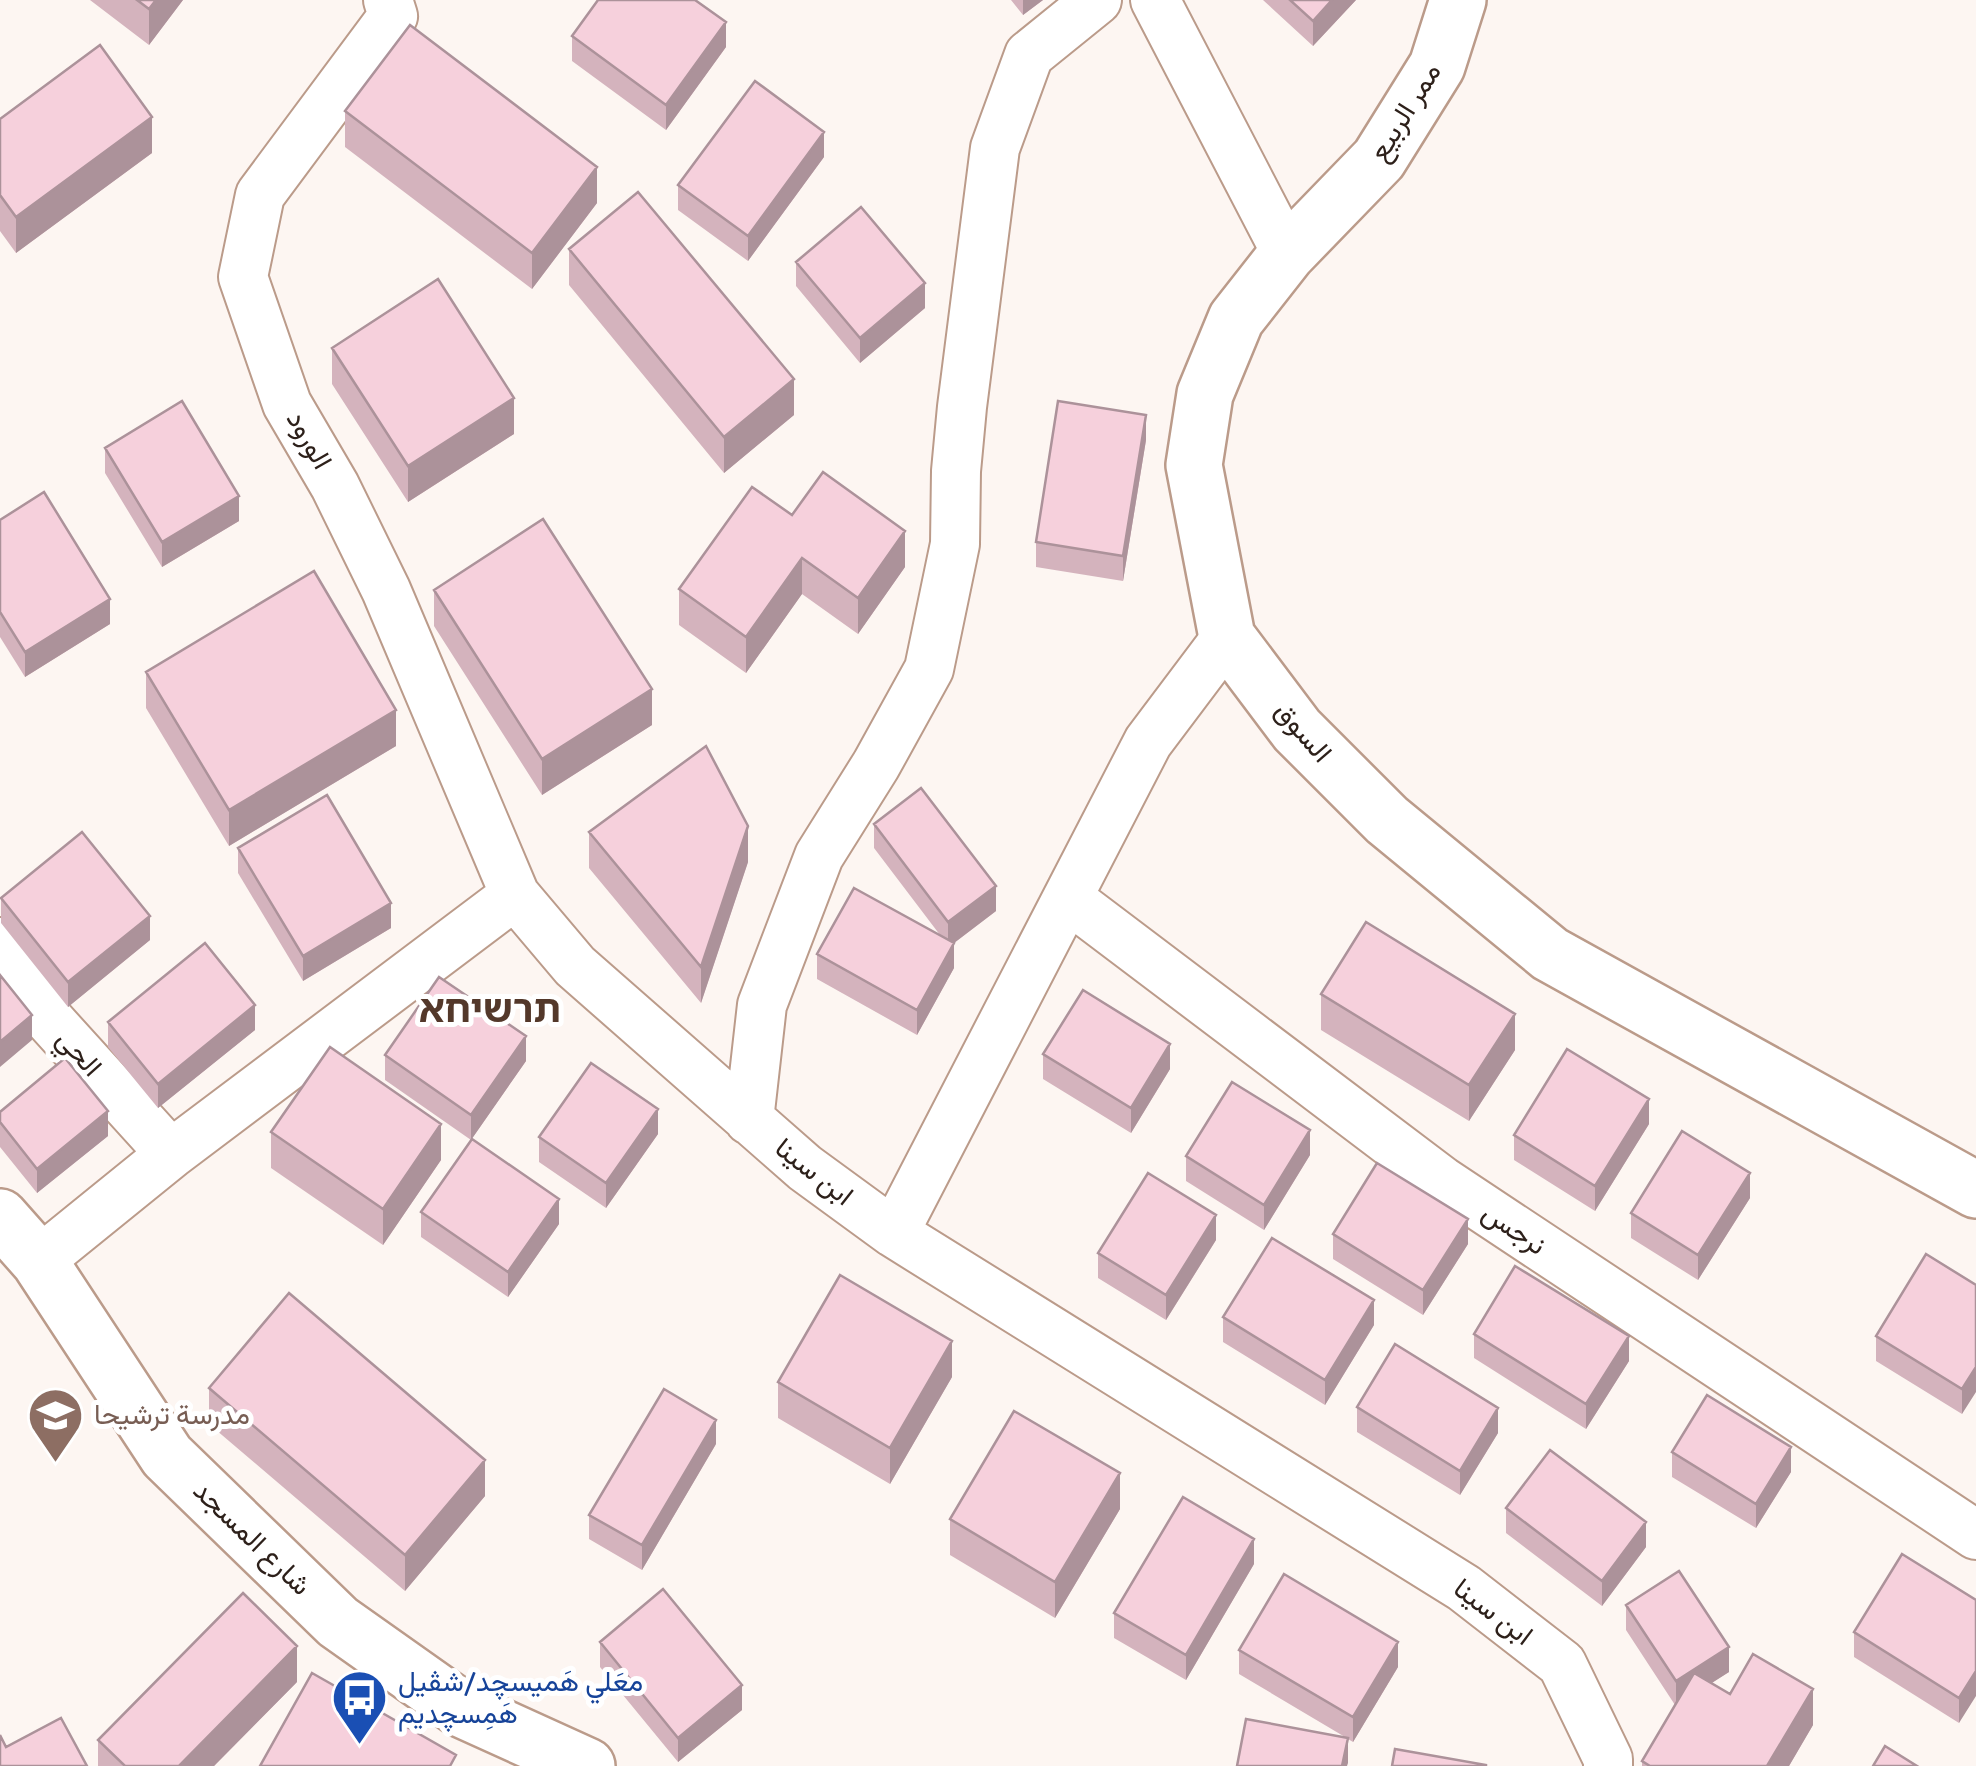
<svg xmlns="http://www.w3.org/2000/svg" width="1976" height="1766" font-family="Signika,Vazirmatn,'Noto Sans Hebrew',sans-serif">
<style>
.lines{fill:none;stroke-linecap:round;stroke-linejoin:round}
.minor-casing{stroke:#bb9b8a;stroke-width:52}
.tertiary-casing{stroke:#bb9b8a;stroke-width:60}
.minor{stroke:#fff;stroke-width:48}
.tertiary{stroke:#fff;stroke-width:55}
.wall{fill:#d4b3bd}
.shaded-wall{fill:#ac929a}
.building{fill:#f6d0dc;stroke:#ac929a;stroke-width:2.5}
.labels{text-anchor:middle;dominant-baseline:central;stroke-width:10;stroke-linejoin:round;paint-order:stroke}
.street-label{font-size:28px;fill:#2d201a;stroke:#fff}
.education-label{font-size:28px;fill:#785e54;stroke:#fff;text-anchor:start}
.transit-label{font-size:28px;fill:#164399;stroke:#fff;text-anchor:start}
.district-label{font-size:38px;font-weight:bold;fill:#53382a;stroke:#fff}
</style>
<rect width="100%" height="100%" fill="#fdf6f2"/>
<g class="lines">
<defs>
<path id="minor" d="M388 0 393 16 260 195 243 277 287 404 335 486 386 590 515 895
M1155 0 1287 254
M1069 899 1442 1181 1976 1535
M0 942 44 1014 171 1154
M749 1120 762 1005 819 856 876 765 929 669 955 544 956 471 962 407 995 148 1029 55 1097 0
M894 1233 1148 742 1227 637
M39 1261 171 1154 515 895 575 966 805 1168 894 1233 1464 1588 1562 1664 1608 1759V1766"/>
<path id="tertiary" d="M1458 0 1437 66 1379 159 1287 254 1236 319 1205 394 1194 465 1227 637 1297 730 1387 820 1550 954 1976 1190
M0 1217 39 1261 167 1456 338 1622 461 1709 587 1766"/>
</defs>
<use href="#minor" class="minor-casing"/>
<use href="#tertiary" class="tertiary-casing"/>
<use href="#minor" class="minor"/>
<use href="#tertiary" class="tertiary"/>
</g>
<path class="wall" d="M90 0H183L149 45Z
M1011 0H1043L1023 15Z
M1263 0H1356L1313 46Z
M572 36 726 47 666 130 572 61Z
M345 111 597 203 532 289 345 147Z
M0 119 152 153 16 253 0 231Z
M824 157 748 261 678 210V185Z
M569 249 794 415 724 473 569 285Z
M796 262 925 308 860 363 796 286Z
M332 348 514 434 408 502 332 384Z
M1146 440 1123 581 1036 567V542Z
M105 448 239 521 162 567 105 473Z
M792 515 905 567 858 634 802 594 746 673 679 625V589Z
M0 520 110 624 25 677 0 637Z
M434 590 652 725 542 795 434 626Z
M146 672 396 746 229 846 146 708Z
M874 824 996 911 954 943V968L917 1035 817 979V954L940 935 874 848Z
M589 832 748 862 701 1003 589 868Z
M238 848 391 928 303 981 238 873Z
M1 898 150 940 68 1007 1 923Z
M1321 994 1515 1050 1469 1121 1321 1030Z
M108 1022 255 1030 158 1108 108 1047Z
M1043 1054 1170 1069 1131 1133 1043 1079Z
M385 1055 526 1061 471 1140 385 1080Z
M0 1112 108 1136 37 1193 0 1147Z
M1649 1124 1595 1211 1514 1160V1135Z
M271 1132 441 1160 383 1245 271 1168Z
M658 1134 606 1208 539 1162V1137Z
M1310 1155 1264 1230 1186 1181V1156Z
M1750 1198 1698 1280 1631 1238V1213Z
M421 1212 559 1224 508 1297 421 1237Z
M1333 1234 1468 1244 1423 1315 1333 1259Z
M1216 1240 1166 1320 1098 1278V1253Z
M1976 1285 1962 1414 1876 1361V1336Z
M1223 1317 1374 1325 1325 1405 1223 1342Z
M1474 1334 1629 1361 1586 1429 1474 1358Z
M952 1377 890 1484 778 1418V1382Z
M209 1388 485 1496 405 1591 209 1424Z
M1357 1407 1498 1433 1460 1495 1357 1432Z
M716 1444 642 1570 589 1539V1515Z
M1672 1452 1791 1472 1756 1528 1672 1477Z
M1506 1508 1646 1547 1602 1606 1506 1533Z
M1120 1509 1055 1618 950 1555V1519Z
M1254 1564 1186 1680 1114 1638V1613Z
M1976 1600 1959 1723 1854 1657V1632Z
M1626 1605 1729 1672 1711 1683 1730 1694 1813 1725 1789 1766H1642V1761L1675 1705 1626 1630Z
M600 1642 742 1710 678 1762 600 1667Z
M1239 1650 1398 1667 1353 1742 1348 1739V1763L1345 1737 1239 1674Z
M297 1682 214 1766H98V1740Z"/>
<path class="shaded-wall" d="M156 0H183L149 45V9Z
M1023 0H1043L1023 15Z
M1332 0H1356L1313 46V21Z
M726 22V47L666 130V105Z
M152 117V153L16 253V217Z
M824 132V157L748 261V236Z
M597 167V203L532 289V253Z
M925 283V308L860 363V338Z
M794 379V415L724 473V437Z
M514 398V434L408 502V466Z
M1146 415V440L1123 581V556Z
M239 496V521L162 567V542Z
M905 531V567L858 634V598Z
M802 558V594L746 673V637Z
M110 599V624L25 677V652Z
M652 689V725L542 795V759Z
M396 710V746L229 846V810Z
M748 826V862L701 1003V967Z
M996 886V911L954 943V968L917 1035V1010L948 947V922Z
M391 903V928L303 981V956Z
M150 916V940L68 1007V982Z
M255 1005V1030L158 1108V1084Z
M1515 1014V1050L1469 1121V1085Z
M32 1015V1040L0 1067V1042Z
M526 1036V1061L471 1140V1115Z
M1170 1044V1069L1131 1133V1108Z
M1649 1099V1124L1595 1211V1186Z
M658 1109V1134L606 1208V1183Z
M108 1111V1136L37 1193V1169Z
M441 1124V1160L383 1245V1209Z
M1310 1130V1155L1264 1230V1205Z
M1750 1173V1198L1698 1280V1255Z
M559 1199V1224L508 1297V1272Z
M1216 1215V1240L1166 1320V1295Z
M1468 1219V1244L1423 1315V1290Z
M1374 1300V1325L1325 1405V1380Z
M1629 1336V1361L1586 1429V1404Z
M952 1341V1377L890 1484V1448Z
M1976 1367V1392L1962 1414V1389Z
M1498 1408V1433L1460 1495V1471Z
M716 1420V1444L642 1570V1545Z
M1791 1447V1472L1756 1528V1504Z
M485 1460V1496L405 1591V1555Z
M1120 1473V1509L1055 1618V1582Z
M1646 1522V1547L1602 1606V1581Z
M1254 1539V1564L1186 1680V1655Z
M1398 1642V1667L1353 1742V1717Z
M297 1646V1682L214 1766H179Z
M1729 1647V1672L1676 1706V1681Z
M1976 1671V1696L1959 1723V1698Z
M742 1685V1710L678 1762V1738Z
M1813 1689V1725L1789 1766H1767Z
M1348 1738V1763L1347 1766H1342Z"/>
<path class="building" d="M137 0H156L149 9Z
M598 0H695L726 22 666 105 572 36Z
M1290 0H1332L1313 21Z
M410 25 597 167 532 253 345 111Z
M100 45 152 117 16 217 0 195V119Z
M755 81 824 132 748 236 678 185Z
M638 192 794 379 724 437 569 249Z
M861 207 925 283 860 338 796 262Z
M438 279 514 398 408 466 332 348Z
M182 401 239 496 162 542 105 448Z
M1058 401 1146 415 1123 556 1036 542Z
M823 472 905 531 858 598 802 558 746 637 679 589 752 487 792 515Z
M44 492 110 599 25 652 0 612V520Z
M543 519 652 689 542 759 434 590Z
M314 571 396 710 229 810 146 672Z
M706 746 748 826 701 967 589 832Z
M921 788 996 886 948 922 874 824Z
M327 795 391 903 303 956 238 848Z
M82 832 150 916 68 982 1 898Z
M854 888 954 943 917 1010 817 954Z
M1366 922 1515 1014 1469 1085 1321 994Z
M205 943 255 1005 158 1084 108 1022Z
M0 975 32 1015 0 1042Z
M439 977 526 1036 471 1115 385 1055Z
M1083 990 1170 1044 1131 1108 1043 1054Z
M330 1047 441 1124 383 1209 271 1132Z
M1567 1049 1649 1099 1595 1186 1514 1135Z
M65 1058 108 1111 37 1169 0 1122V1112Z
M591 1063 658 1109 606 1183 539 1137Z
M1232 1082 1310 1130 1264 1205 1186 1156Z
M1682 1131 1750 1173 1698 1255 1631 1213Z
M472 1139 559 1199 508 1272 421 1212Z
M1377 1163 1468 1219 1423 1290 1333 1234Z
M1148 1173 1216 1215 1166 1295 1098 1253Z
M1272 1238 1374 1300 1325 1380 1223 1317Z
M1926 1254 1976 1285V1367L1962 1389 1876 1336Z
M1515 1266 1629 1336 1586 1404 1474 1334Z
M840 1275 952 1341 890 1448 778 1382Z
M289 1293 485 1460 405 1555 209 1388Z
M1395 1344 1498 1408 1460 1471 1357 1407Z
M664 1389 716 1420 642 1545 589 1515Z
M1707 1395 1791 1447 1756 1504 1672 1452Z
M1014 1411 1120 1473 1055 1582 950 1519Z
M1550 1450 1646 1522 1602 1581 1506 1508Z
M1183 1497 1254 1539 1186 1655 1114 1613Z
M1902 1554 1976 1600V1671L1959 1698 1854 1632Z
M1679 1571 1729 1647 1676 1681 1626 1605Z
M1284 1574 1398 1642 1353 1717 1239 1650Z
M663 1589 742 1685 678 1738 600 1642Z
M243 1593 297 1646 179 1766H125L98 1740Z
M1753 1654 1813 1689 1767 1766H1650L1642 1761 1694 1673 1730 1694Z
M312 1673 456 1755 450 1766H260Z
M61 1718 87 1766H0V1735L6 1747Z
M1246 1719 1348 1738 1342 1766H1237Z
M1885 1746 1917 1766H1873Z
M1395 1749 1486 1765V1766H1392Z"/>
<defs>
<symbol id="school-pin" viewBox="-11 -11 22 30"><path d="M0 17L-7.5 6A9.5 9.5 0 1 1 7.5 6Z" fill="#8d6e63" stroke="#fff"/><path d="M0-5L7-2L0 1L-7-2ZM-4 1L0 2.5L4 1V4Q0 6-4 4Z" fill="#fff"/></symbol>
<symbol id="bus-pin" viewBox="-11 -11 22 30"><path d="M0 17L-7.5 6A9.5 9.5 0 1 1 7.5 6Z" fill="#1a4fb4" stroke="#fff"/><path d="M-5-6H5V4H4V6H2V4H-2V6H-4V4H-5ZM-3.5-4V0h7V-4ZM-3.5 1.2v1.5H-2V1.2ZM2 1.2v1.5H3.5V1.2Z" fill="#fff"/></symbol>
</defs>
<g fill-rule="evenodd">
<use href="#school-pin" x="24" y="1384" width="63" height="86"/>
<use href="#bus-pin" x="328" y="1666" width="63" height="86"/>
</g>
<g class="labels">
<g class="street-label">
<text transform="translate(1405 112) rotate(-58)">ممر الربيع</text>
<text transform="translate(309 440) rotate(60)">الورود</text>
<text transform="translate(1303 732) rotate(49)">السوق</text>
<text transform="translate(79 1053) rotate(48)">الحي</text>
<text transform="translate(814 1172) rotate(38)">ابن سينا</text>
<text transform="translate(1514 1229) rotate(34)">نرجس</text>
<text transform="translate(252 1538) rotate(44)">شارع المسجد</text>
<text transform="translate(1493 1612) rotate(37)">ابن سينا</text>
</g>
<g class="education-label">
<text x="94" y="1415">مدرسة ترشيحا</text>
</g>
<g class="transit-label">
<text x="398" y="1682">معَلي هَميسچد/شڤيل<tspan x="398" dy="32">هَمِسچديم</tspan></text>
</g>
<g class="district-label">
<text x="490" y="1009">תרשיחא</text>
</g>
</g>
</svg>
